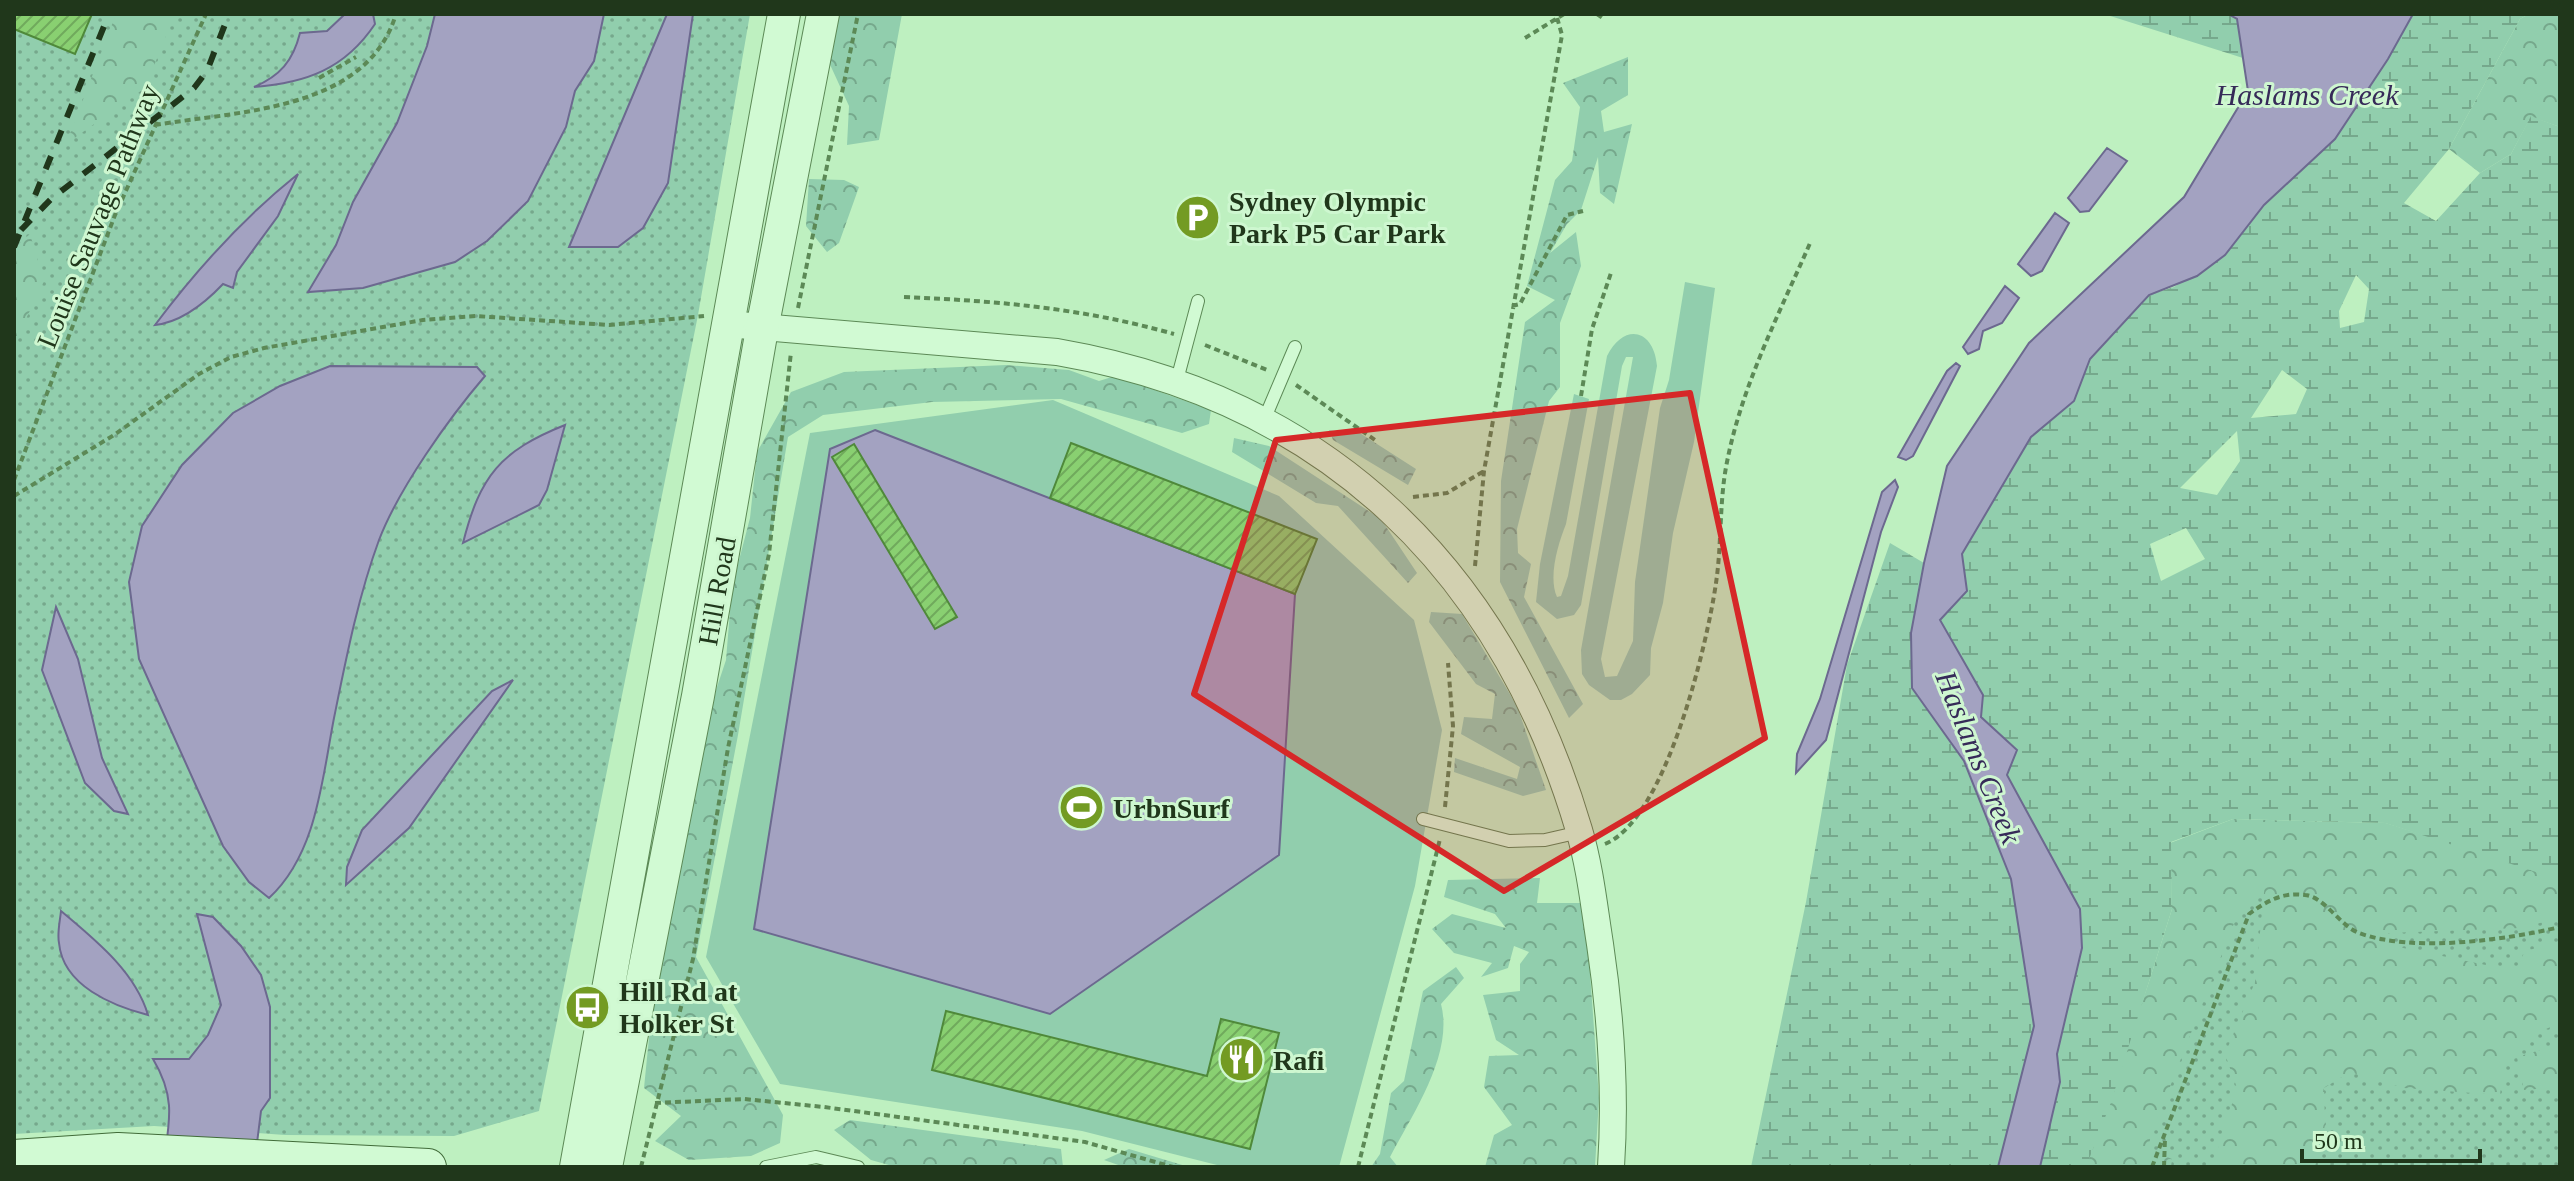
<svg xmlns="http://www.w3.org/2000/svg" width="2574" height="1181" font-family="Georgia,serif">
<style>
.grass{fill:url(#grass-dots)}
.forest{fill:url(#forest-crowns)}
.wetland{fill:url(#wetland-marsh);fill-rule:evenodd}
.garden{fill:#91cead}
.water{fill:#a3a2c1;stroke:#6c698f;stroke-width:2}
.building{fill:url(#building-hatch);stroke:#4f893a;stroke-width:2}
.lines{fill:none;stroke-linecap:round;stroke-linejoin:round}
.service-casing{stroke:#5c8956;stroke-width:14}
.minor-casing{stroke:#5c8956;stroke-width:28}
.tertiary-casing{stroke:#5c8956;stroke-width:34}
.secondary-casing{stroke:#416b39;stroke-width:38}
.path{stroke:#5c8956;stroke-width:4;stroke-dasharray:6 4;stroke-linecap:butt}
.service{stroke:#d1fad3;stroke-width:12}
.minor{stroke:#d1fad3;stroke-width:26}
.tertiary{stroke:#d1fad3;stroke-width:32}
.secondary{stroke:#d1fad3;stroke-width:36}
.rail{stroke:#20371b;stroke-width:6;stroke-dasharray:14 14;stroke-linecap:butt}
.marked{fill:#d62828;fill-opacity:0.2;stroke:#d62828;stroke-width:6;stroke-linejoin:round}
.labels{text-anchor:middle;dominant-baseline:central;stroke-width:6;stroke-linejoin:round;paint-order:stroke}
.poi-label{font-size:28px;font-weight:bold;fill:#20371b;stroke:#cef7d0;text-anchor:start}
.street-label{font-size:28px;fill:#20371b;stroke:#cef7d0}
.water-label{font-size:30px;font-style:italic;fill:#362a58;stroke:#cef7d0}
</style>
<defs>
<pattern id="grass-dots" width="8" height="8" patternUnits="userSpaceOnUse" patternTransform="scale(2)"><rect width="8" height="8" fill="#91cead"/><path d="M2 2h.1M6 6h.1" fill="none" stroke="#76a88c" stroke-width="1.8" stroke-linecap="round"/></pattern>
<pattern id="forest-crowns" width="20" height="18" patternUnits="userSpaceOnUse" patternTransform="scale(2)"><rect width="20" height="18" fill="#91cead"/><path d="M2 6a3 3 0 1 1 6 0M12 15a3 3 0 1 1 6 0" fill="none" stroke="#76a88c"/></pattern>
<pattern id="wetland-marsh" width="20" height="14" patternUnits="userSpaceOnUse" patternTransform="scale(2)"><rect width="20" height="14" fill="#91cead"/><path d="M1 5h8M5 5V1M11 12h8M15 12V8" fill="none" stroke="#76a88c"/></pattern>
<pattern id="building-hatch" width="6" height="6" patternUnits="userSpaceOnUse" patternTransform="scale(2)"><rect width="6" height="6" fill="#89d071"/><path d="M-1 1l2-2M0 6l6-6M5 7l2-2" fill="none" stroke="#70aa5c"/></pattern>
</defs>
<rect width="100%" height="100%" fill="#bef0c0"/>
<path class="grass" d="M14 14H750L698 315 539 1111 454 1136 285 1135 154 1126 14 1134Z
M2385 823 2529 870 2560 842V1167H2080L2207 829Z"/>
<path class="forest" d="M116 14H175L145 88 66 144Z
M836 14H902L879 140 847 145 849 106 827 58Z
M2529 14H2560V127L2531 117 2511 154 2480 173 2449 149 2520 19Z
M1628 57V95L1601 111 1604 132 1632 124 1614 204 1600 193 1598 157 1581 210 1567 224 1550 253 1576 232 1581 266 1560 323V387L1549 401 1517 529 1518 553 1531 564 1524 597 1583 704 1569 718 1500 582 1501 481 1525 322 1555 300 1527 286 1555 180 1572 161 1580 107 1563 83Z
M809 179 844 180 859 187 839 243 827 252 806 226Z
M30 234 44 281 14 344V248Z
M1006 365 1069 370 1099 381 1115 376 1211 410 1209 424 1182 433 1061 399 932 402 823 415 788 437 738 735 696 957 783 1115 780 1143 751 1156 689 1160 655 1141 681 1116 644 1088 653 998 716 690 726 660 732 587 750 518 757 452 791 392 844 372Z
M1352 428 1416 469 1408 485 1333 440 1329 430 1348 433Z
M1234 438 1269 446 1381 519 1417 573 1408 583 1338 506 1316 503 1232 452Z
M1431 612 1462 614 1517 706 1546 790 1523 796 1454 772 1455 758 1517 779 1520 767 1461 734 1464 717 1492 719 1495 694 1476 684 1429 622Z
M2233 819 2385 823 2560 877V918L2520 928 2389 933 2379 943 2515 971 2525 951 2560 942V1023L2539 1032 2504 1062 2500 1095 2404 1088 2350 1072 2324 1088 2325 1125 2315 1167H2217V1151L2237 1088 2225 1054 2255 982 2265 883 2240 908 2146 1148 2172 1159 2171 1167H2086L2111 1102 2172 909 2170 843Z
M1540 878 1537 903H1585L1599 1098 1595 1167H1485L1494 1135 1512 1125 1484 1087 1489 1056 1519 1055 1496 1040 1483 995 1520 991V964L1529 952 1514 946 1508 968 1481 977 1492 963 1454 953 1432 929 1452 914 1506 928 1495 914 1444 897 1448 880Z
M1456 967 1464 978 1441 1004C1454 1054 1413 1113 1390 1157L1398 1167H1371L1380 1154 1391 1093 1404 1081 1423 991Z
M2560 1044V1087L2524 1090 2517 1057Z
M850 1120 1061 1149 1063 1167H896L871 1160 834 1130Z
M1129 1149 1189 1167H1124L1104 1160Z"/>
<path class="wetland" d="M2104 14H2228L2237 19 2243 58Z
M2413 14H2529L2520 19 2449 149 2404 203 2436 221 2480 173 2511 154 2531 116 2560 127V877L2554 878 2385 823 2233 819 2171 842 2172 909 2111 1102 2086 1167H2040L2060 1082 2057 1054 2080 909 2006 775 2017 750 1981 717 1940 620 1967 591 1962 555 2031 437 2074 401 2090 359 2149 295 2174 287 2225 255 2264 205 2335 139 2388 59ZM2356 275 2369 289 2364 322 2340 328 2339 311ZM2282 370 2307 389 2296 414 2251 418ZM2237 431 2240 461 2217 495 2180 488ZM2186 528 2205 559 2161 581 2150 544Z
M1890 543 1924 563 1911 633 1912 688 1964 761 2011 880 2034 1026 1998 1167H1751L1806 902 1847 665Z"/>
<path class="garden" d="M1685 282 1715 288 1694 442 1673 533 1663 603 1651 648 1650 675 1632 694 1621 700H1610L1589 685 1582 674 1581 650 1633 357H1626L1622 366 1581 605 1574 615 1557 619 1536 602 1540 564 1574 394 1589 399 1566 524C1558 544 1548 577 1557 597L1561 596 1568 576 1607 356C1624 322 1654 329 1657 366L1601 659 1605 677 1617 676 1633 641 1635 582 1660 408 1669 380Z
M1053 400 1279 496 1414 620 1442 730 1415 886 1339 1167H1225L1082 1131 780 1084 706 957 810 433Z"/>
<path class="water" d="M345 14H373L375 24C345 69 306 83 254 87 280 76 293 61 300 33L327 31Z
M435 14H604L594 61 575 91 566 127 528 201 487 241 455 262 363 288 308 292 336 245 353 202 397 123 427 46Z
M667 14H693L668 183 643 228 618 247H569Z
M2228 14H2413L2388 59 2335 139 2264 205 2225 255 2197 276 2149 295 2090 359 2074 401 2031 437 1962 554 1967 591 1940 620 1983 695 1981 717 2017 750 2007 775 2080 909 2082 948 2057 1054 2060 1082 2040 1167H1998L2034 1026 2011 879 1964 761 1912 688 1911 633 1924 563 1947 466 2029 343 2184 197 2248 91 2237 19Z
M2107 148 2127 161 2089 211 2080 212 2068 198Z
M298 174 278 216 237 272 233 288 223 284C205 303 182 322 155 325 197 269 243 218 298 174Z
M2055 213 2069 223 2042 271 2031 276 2018 264Z
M2005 286 2019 298 2002 323 1983 331 1979 349 1968 354 1963 347Z
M1956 363 1960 366 1913 456 1906 460 1898 457 1947 371Z
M330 366 477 367 485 376C449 418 399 488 379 540 358 597 346 659 334 718 322 779 317 854 269 898L249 882 223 846 139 659 129 582 142 526 182 465 233 413 280 386Z
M565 425 547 490 539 505 463 543C480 476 500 451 565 425Z
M875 430 1295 594 1279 855 1050 1014 754 929 830 449Z
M1895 480 1898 487 1881 532 1826 740 1796 773 1797 754 1820 699 1882 492Z
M56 607 78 659 102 758 128 814 114 811 85 783 42 670Z
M513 680 409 828 346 885 347 867 362 830 492 691Z
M61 911C94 939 135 971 148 1015 113 1006 63 986 59 943 57 933 60 921 61 911Z
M197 914 213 917 241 946 261 975 270 1007V1098L261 1111 254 1167H163C169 1123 177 1099 153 1059H189L208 1035 221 1005Z"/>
<path class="building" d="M14 14H92L75 54 14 29Z
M1071 443 1317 539 1295 594 1050 498Z
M854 444 957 617 935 629 832 457Z
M946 1011 1207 1076 1221 1019 1279 1033 1250 1149 932 1070Z"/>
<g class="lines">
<defs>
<path id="service" d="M1177 380 1198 301
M1264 420 1295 347
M1423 819 1509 841 1545 840 1580 832
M766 1167 816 1157 858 1167"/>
<path id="minor" d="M727 324 1057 352C1328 399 1502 570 1579 830 1590 867 1594 906 1600 944 1611 1018 1616 1092 1611 1167"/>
<path id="tertiary" d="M576 1167 784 14
M606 1167 698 696 762 329 823 14"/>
<path id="secondary" d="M14 1158 118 1151 428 1167"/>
</defs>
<use href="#service" class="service-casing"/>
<use href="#minor" class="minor-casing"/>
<use href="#tertiary" class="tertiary-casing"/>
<use href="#secondary" class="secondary-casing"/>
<path class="path" d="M1597 14 1604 19
M1525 38 1564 14
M319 78 356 57
M155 125C238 111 367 111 396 14
M904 297C998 301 1082 308 1174 334
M1512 306 1520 304 1567 215 1583 211
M798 308 858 14
M1205 345 1267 370
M1296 385 1375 440
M1581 396 1592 329 1611 273
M14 480 115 215 206 14
M14 496 114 435 199 374 231 357 264 348 423 320 476 316 609 325 704 316
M1413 497 1447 493 1484 471
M1475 566 1484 471 1562 35 1556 14
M1445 807 1453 726 1448 663
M1605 844C1666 819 1707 645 1716 583 1722 543 1719 501 1727 462 1742 385 1780 312 1811 241
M655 1103 744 1099 824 1107 1085 1142 1173 1167
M641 1167 693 959 728 748 769 554 791 352
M1358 1167 1440 839
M2152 1167 2249 914C2267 901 2282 892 2305 895 2325 897 2340 926 2359 933 2413 953 2505 940 2560 927
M2164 1167 2165 1138"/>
<use href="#service" class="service"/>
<use href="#minor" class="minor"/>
<use href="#tertiary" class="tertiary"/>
<use href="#secondary" class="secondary"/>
<path class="rail" d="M21 230 51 199 194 88 207 71 229 14
M14 247 109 14"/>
</g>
<path class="marked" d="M1690 393 1765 738 1504 891 1194 694 1276 440Z"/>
<defs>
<symbol id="parking-disc" viewBox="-11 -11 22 22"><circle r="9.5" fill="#739b23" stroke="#cef7d0"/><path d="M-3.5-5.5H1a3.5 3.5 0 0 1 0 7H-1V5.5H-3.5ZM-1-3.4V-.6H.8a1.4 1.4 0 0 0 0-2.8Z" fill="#fff"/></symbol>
<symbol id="stadium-disc" viewBox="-11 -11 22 22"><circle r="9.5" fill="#739b23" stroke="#cef7d0"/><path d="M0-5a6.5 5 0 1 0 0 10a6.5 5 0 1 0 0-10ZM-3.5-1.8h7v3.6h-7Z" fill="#fff"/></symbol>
<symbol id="bus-disc" viewBox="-11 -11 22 22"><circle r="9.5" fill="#739b23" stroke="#cef7d0"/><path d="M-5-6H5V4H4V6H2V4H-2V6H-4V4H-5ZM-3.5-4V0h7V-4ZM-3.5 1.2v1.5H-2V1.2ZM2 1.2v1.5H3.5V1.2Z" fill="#fff"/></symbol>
<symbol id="restaurant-disc" viewBox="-11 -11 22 22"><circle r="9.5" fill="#739b23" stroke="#cef7d0"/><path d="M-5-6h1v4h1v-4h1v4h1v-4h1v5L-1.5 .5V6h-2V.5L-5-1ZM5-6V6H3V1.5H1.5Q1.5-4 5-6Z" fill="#fff"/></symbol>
</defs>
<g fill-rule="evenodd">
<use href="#parking-disc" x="1172" y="192" width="51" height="51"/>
<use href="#stadium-disc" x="1056" y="782" width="51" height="51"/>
<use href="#bus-disc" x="562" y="982" width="51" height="51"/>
<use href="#restaurant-disc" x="1216" y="1034" width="51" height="51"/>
</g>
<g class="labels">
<g class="poi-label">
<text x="1229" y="201">Sydney Olympic<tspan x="1229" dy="32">Park P5 Car Park</tspan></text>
<text x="1113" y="808">UrbnSurf</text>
<text x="619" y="991">Hill Rd at<tspan x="619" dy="32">Holker St</tspan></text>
<text x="1273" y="1060">Rafi</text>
</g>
<g class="street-label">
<text transform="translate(98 216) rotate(-68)">Louise Sauvage Pathway</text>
<text transform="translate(717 591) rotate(-80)">Hill Road</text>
</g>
<g class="water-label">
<text x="2307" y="94">Haslams Creek</text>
<text transform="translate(1979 757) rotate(68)">Haslams Creek</text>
</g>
</g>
<rect width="2574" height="1181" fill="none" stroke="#20371b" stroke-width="32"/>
<path d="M2302 1149v12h178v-12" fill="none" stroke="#20371b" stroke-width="4"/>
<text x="2314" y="1149" font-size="24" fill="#20371b" stroke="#cef7d0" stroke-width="6" paint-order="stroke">50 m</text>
</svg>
